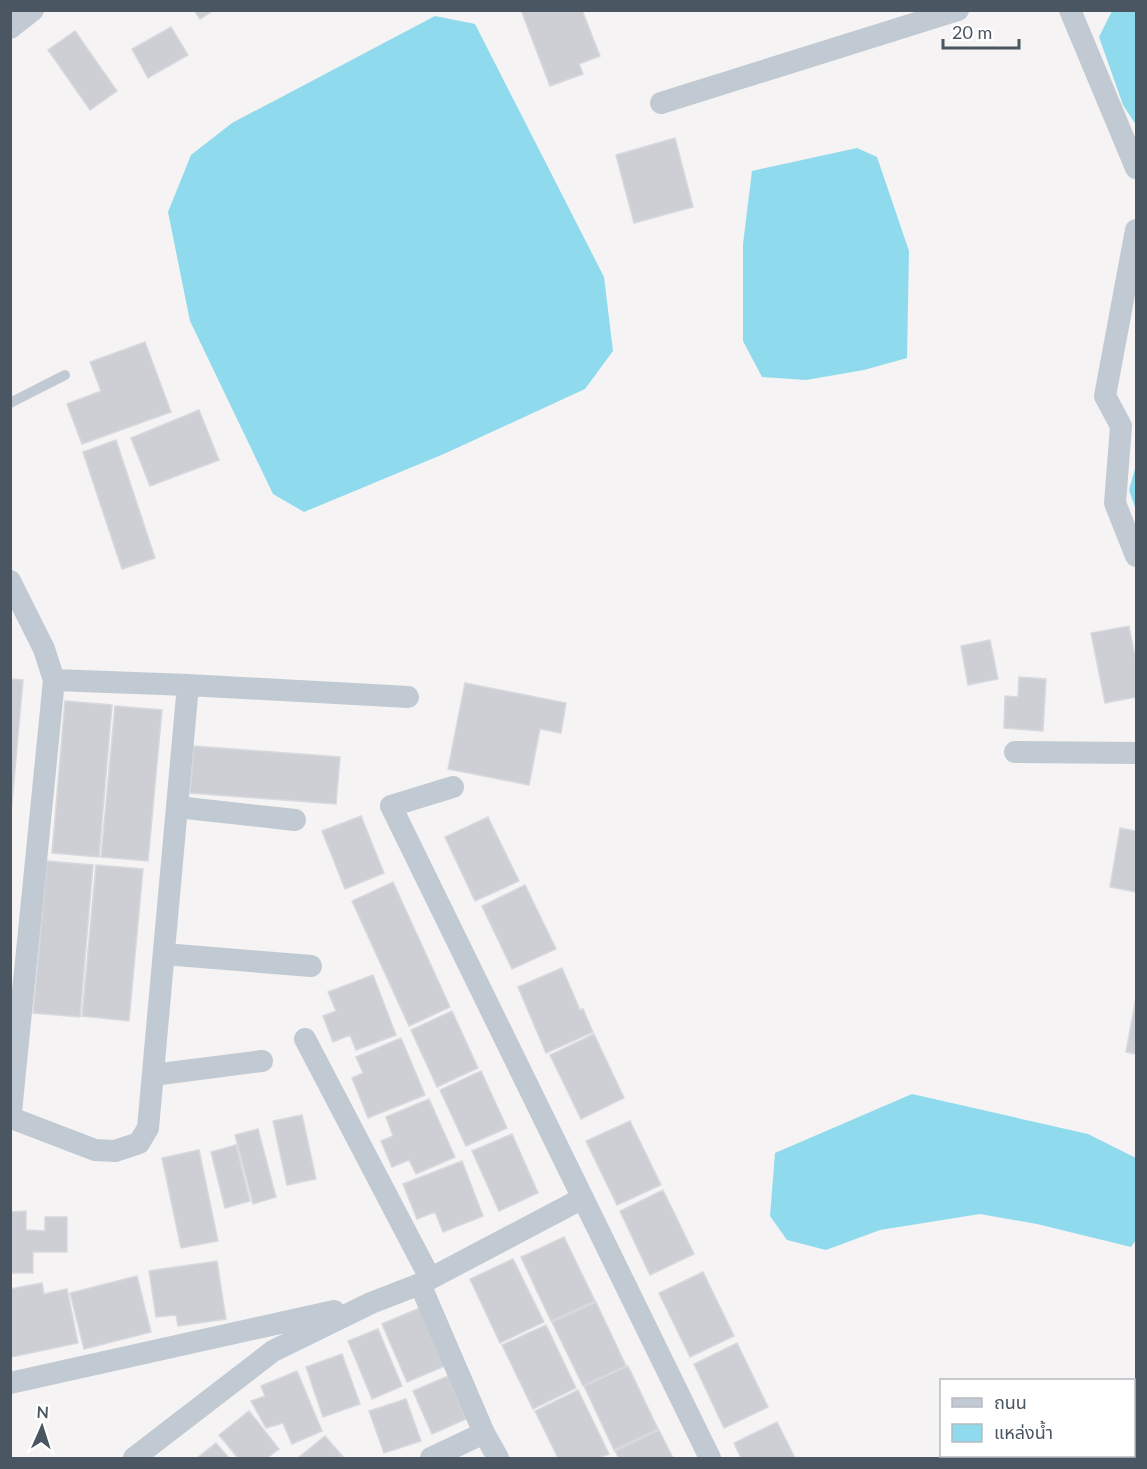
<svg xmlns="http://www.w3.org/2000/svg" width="1147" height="1469" font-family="Lato,'Noto Sans Thai',sans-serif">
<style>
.water{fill:#90daee}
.building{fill:#cdcfd5;stroke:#d7d9de;stroke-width:1.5}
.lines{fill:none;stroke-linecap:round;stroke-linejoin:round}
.service{stroke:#c1cad2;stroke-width:10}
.minor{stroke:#c1cad2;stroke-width:22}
</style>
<rect width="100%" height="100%" fill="#f5f3f3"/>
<path class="water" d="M1112 11H1136V125L1123 105 1099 37Z
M435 16 475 24 604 277 613 351 585 389 446 453 304 512 273 494 190 321 168 212 191 155 232 123Z
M857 148 877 157 909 251 907 358 864 370 806 380 762 377 743 341V244L752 171Z
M1136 465V510L1129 490Z
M912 1094 1088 1134 1136 1158V1240L1131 1247 1037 1224 980 1214 880 1230 826 1250 787 1240 770 1216 775 1153Z"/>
<path class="building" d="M194 10H214L200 19Z
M521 10H582L600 56 579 64 583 74 550 86Z
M171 27 188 55 148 78 132 49Z
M75 31 117 91 90 110 48 50Z
M675 138 693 207 634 223 616 155Z
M145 342 171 412 82 444 67 404 101 391 90 362Z
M199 410 219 460 150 486 131 438Z
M116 440 155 558 122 569 83 452Z
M1129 626 1136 662V697L1105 703 1091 633Z
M990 640 998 679 968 685 961 646Z
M1019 677 1046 679 1043 731 1004 728 1005 696 1018 697Z
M10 679 23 680 10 825Z
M465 683 566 703 561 733 540 729 529 785 448 769Z
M65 701 112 705 99 857 52 853Z
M115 706 162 710 148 861 101 857Z
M194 746 340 757 336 804 190 793Z
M361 816 384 873 345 889 322 831Z
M488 817 519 881 475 901 445 837Z
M1120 828 1136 831V892L1110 887Z
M47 861 93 865 80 1017 33 1013Z
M96 865 143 869 129 1021 82 1016Z
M393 882 450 1007 409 1026 352 901Z
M525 885 556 949 512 969 482 906Z
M562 968 580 1010 583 1009 593 1032 546 1053 518 987Z
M373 975 396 1035 356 1050 350 1035 333 1042 323 1016 336 1011 328 992Z
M1136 997V1054L1126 1052Z
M452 1011 478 1068 437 1087 411 1030Z
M594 1034 624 1098 581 1119 550 1055Z
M401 1038 425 1095 368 1118 352 1078 363 1073 356 1057Z
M481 1071 507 1128 466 1146 440 1090Z
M429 1099 455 1157 416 1174 409 1160 392 1167 381 1141 393 1136 386 1117Z
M302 1115 316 1179 287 1185 273 1121Z
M630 1121 661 1185 617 1205 586 1141Z
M258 1129 276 1197 253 1204 235 1135Z
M512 1134 538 1193 499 1211 472 1151Z
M236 1145 250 1201 225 1208 211 1152Z
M199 1150 218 1241 181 1248 162 1158Z
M462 1161 483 1216 443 1232 435 1212 417 1219 403 1184Z
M663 1190 694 1254 650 1275 620 1211Z
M26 1211V1230L45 1231V1217H67V1252H33V1273H10V1212Z
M564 1237 595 1301 551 1321 521 1257Z
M513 1259 544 1322 500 1343 470 1279Z
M217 1261 226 1319 178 1326 176 1315 156 1317 149 1271Z
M703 1272 734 1336 690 1357 659 1293Z
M137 1276 151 1332 84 1349 70 1293Z
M42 1283 44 1294 67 1289 78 1343 12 1357 10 1351V1289Z
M596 1302 626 1366 583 1386 552 1322Z
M422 1307 447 1365 407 1382 382 1324Z
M546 1325 576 1388 533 1409 502 1345Z
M378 1329 402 1386 372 1399 348 1341Z
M737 1343 768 1407 724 1428 694 1364Z
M342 1354 360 1404 323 1417 306 1367Z
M628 1366 658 1429 614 1450 584 1386Z
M297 1371 322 1431 292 1444 283 1423 266 1428 251 1401 265 1396 261 1386Z
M448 1376 466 1419 432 1434 413 1391Z
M578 1390 609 1454 599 1458H558L535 1411Z
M406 1399 421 1441 384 1453 369 1411Z
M249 1411 279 1449 267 1458H238L219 1435Z
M777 1422 795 1458H741L734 1443Z
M659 1430 673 1458H619L615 1451Z
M325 1436 344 1458H298Z
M216 1443 229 1458H197Z"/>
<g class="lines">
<path class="service" d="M10 403 65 375"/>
<path class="minor" d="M1070 10 1136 168
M10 28 33 10
M661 103 958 10
M1136 230 1105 396 1121 426 1115 503 1136 556
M10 581 44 649 54 680 188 685 408 697
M54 680 11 1112 14 1119 95 1150 115 1151 139 1143 148 1128 188 685
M1015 752 1136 753
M453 787 391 806 710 1458
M177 807 295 820
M164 954 311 966
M305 1039 430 1278
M153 1075 262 1061
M420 1284 484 1433 498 1458
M10 1383 334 1311
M134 1458 273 1351 371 1303 420 1284 583 1198
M431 1458 484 1433"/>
</g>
<rect width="1147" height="1469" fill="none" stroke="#4a5661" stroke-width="24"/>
<rect x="940" y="1379" width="195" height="78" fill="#ffffff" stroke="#b7bbc0" stroke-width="1.5"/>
<rect x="952" y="1398" width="30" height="9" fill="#c1cad2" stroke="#b7bbc0" stroke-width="1.5"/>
<text x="994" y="1409" font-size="18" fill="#4a5661">ถนน</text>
<rect x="952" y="1424" width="30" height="18" fill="#90daee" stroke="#b7bbc0" stroke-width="1.5"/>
<text x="994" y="1439" font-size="18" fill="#4a5661">แหล่งน้ำ</text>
<g transform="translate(42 1427) rotate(3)" stroke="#ffffff" stroke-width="4.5" paint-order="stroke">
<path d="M0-4.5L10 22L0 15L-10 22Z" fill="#4a5661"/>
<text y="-9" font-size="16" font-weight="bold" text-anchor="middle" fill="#4a5661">N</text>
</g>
<path d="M943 39v9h76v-9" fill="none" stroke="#4a5661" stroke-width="3"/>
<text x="952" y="39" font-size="18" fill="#4a5661" stroke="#ffffff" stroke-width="4.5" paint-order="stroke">20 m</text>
</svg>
